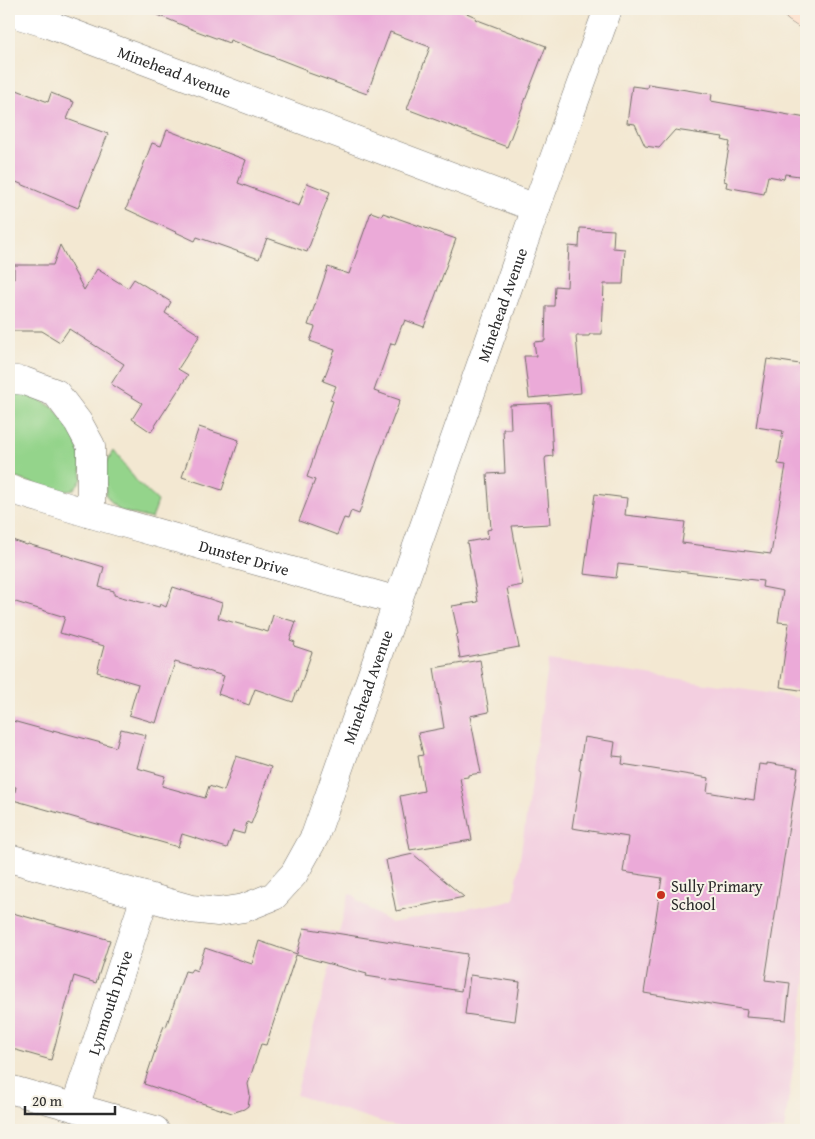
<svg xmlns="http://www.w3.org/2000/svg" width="815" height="1139" font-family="'Gentium Book Plus',serif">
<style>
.built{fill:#f3cfe0}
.green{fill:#94d48b;stroke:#60805b}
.building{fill:#ebaad8}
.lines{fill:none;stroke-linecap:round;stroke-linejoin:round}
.street-casing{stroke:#716d65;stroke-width:29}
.secondary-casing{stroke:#716d65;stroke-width:29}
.street{stroke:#fff;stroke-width:28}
.secondary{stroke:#fde4d1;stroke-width:28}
.poi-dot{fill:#c8321e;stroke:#f7f3e8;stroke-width:2}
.labels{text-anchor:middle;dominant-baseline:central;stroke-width:4;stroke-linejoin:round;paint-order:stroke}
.street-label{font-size:16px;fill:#2b2b2b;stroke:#f7f3e8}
.poi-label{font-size:16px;fill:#2b2b2b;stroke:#f7f3e8;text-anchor:start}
</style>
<rect width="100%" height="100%" fill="#f7f3e8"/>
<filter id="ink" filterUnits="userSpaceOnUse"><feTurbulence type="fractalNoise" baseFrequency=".02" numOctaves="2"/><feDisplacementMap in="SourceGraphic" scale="10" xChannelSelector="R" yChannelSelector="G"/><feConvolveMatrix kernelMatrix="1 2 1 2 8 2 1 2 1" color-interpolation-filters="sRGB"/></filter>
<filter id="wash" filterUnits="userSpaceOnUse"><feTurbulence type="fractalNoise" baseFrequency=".0096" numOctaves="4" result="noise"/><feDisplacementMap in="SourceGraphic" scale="20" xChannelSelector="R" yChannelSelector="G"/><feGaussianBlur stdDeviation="1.12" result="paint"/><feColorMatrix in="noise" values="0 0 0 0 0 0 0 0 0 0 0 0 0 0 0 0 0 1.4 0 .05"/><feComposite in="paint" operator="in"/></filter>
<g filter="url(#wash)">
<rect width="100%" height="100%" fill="#f3e8d2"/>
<path class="built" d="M549 660 806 699V980L784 1130H398V1127L296 1095 349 894 354 895 357 898 356 900 391 923 514 900Z"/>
<path class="green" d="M9 390 30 394 54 408 73 434 80 455 82 479 73 490 62 492 9 476Z
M114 451 138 483 158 501 152 519 121 511 113 505 106 496 104 467Z"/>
<g id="blocks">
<path class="building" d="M146 9H457L476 17 475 19 546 46 507 147 407 109 430 47 390 32 367 94 306 72 307 70 230 40 229 43 194 30 146 10Z
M648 84 712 94 711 101 806 118V177L785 174 784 179 768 176 764 194 726 187 727 182 724 181 726 170H725L730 142 722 140 723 137 675 130 659 148 645 146 635 124 627 123 632 86 647 88Z
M9 87 48 102 51 93 74 102 67 119 108 134 78 208 9 179Z
M167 130 246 160 238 183 299 206 307 183 330 192 307 252 267 238 259 259 197 237 195 241 126 209 152 143 161 146Z
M371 212 382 216 383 213 456 239 424 327 405 320 403 325H402L395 344 391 343 374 391 400 400 377 461 359 514 351 511 348 519 344 518 337 535 299 521 315 480 307 477 333 401 330 400 336 386 323 381 335 350 310 341 315 327 308 325 328 267 349 274Z
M580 228 614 230 613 248 625 249 623 284H604L602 334H590L589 336H576L581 393 529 398 524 356H536L534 342 545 341 546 306H554L555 286 567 287 569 246 579 247Z
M60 245 84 290 97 269 128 288 134 279 171 302 165 313 200 335 178 369 188 375 151 432 132 419 142 403 111 384 124 364 69 329 60 342 42 331H9V278H14V265H53Z
M767 359 806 365V691L780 687 789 623 778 622 783 591 762 587 763 581 618 564 616 578 584 574 595 494 627 498 625 515 685 522 682 543 771 554 786 465 778 464 783 431 756 427Z
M550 403 553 456 546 457 545 459 550 524 512 526 523 585 507 588 519 647 460 658 456 635 458 634 452 606 478 602 467 542 488 538 487 530 491 529 487 474 505 473 503 429H511L510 405Z
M199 427 239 440 222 490 182 477Z
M9 539 27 545 28 544 104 567 99 587 114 591V595L159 607 160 604 166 607 173 587 222 603 218 618 268 632 273 615 296 622 290 640 295 642 294 646 312 652 298 692 297 691 293 702 255 689 249 705 218 694 224 676 175 662 156 723 129 715 138 684 97 672 104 646 60 633 65 617 9 600Z
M480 660 489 712 470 716 481 773 468 775V777L460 778 472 840 410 850 400 796 424 791 418 756 423 755 418 733 444 728 434 668Z
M9 720 53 732V730L116 747 121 729 146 735 137 768 165 776 162 786 205 798 209 786 224 791 236 756 271 767 257 809 251 824 247 822 244 834 233 831 227 848 182 834 178 847 13 800 16 787 9 786Z
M584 737 615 742 613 756 623 757 622 764 709 778 707 792 754 800 759 764 767 765V763L798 768 765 980 790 983 786 1020 746 1017 747 1010 644 993 662 878 623 872 628 837 572 828 581 771 579 770Z
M413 854 464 897 396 911 386 860Z
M9 912 110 940 96 983 74 976 51 1060 9 1048Z
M304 928 467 954 461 991 366 976 367 974 296 955 266 1045 261 1044 248 1084 250 1095 248 1106 244 1109 232 1113 144 1084 160 1036 164 1026 166 1027 185 971 190 972 192 969 197 971 205 948 252 964 259 941 297 954Z
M470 975 520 982 515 1021 465 1014Z"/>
</g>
</g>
<g filter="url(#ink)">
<use href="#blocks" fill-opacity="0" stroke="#716d65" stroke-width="1"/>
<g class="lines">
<defs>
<g id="street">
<path id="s1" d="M9 12 45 23 536 208"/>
<path d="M9 379 24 381 56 393 78 422 91 446V514"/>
<path id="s2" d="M9 489 91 514 398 601"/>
<path id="s3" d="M9 858 191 909 218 912 244 908 274 896 294 874 315 836 536 208 608 9"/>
<path d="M9 1089 155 1130"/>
<path id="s4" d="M75 1107 145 897"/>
</g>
<path id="secondary" d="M797 9 806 15"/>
</defs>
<use href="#street" class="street-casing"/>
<use href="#secondary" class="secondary-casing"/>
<use href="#street" class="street"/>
<use href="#secondary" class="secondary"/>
</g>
</g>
<circle class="poi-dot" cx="661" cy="895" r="5"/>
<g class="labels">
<g class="street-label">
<text stroke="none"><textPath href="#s1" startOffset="176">Minehead Avenue</textPath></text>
<text stroke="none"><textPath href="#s3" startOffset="911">Minehead Avenue</textPath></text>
<text stroke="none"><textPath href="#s2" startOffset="245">Dunster Drive</textPath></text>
<text stroke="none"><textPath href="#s3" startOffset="506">Minehead Avenue</textPath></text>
<text stroke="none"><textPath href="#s4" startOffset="110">Lynmouth Drive</textPath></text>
</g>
<g class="poi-label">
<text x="671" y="886">Sully Primary<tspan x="671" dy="18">School</tspan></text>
</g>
</g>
<rect width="815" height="1139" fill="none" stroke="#f7f3e8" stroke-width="30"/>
<path d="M25 1106v8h90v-8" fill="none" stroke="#2b2b2b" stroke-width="2.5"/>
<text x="32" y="1106" font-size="15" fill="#2b2b2b" stroke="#f7f3e8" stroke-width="4" paint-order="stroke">20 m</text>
</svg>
